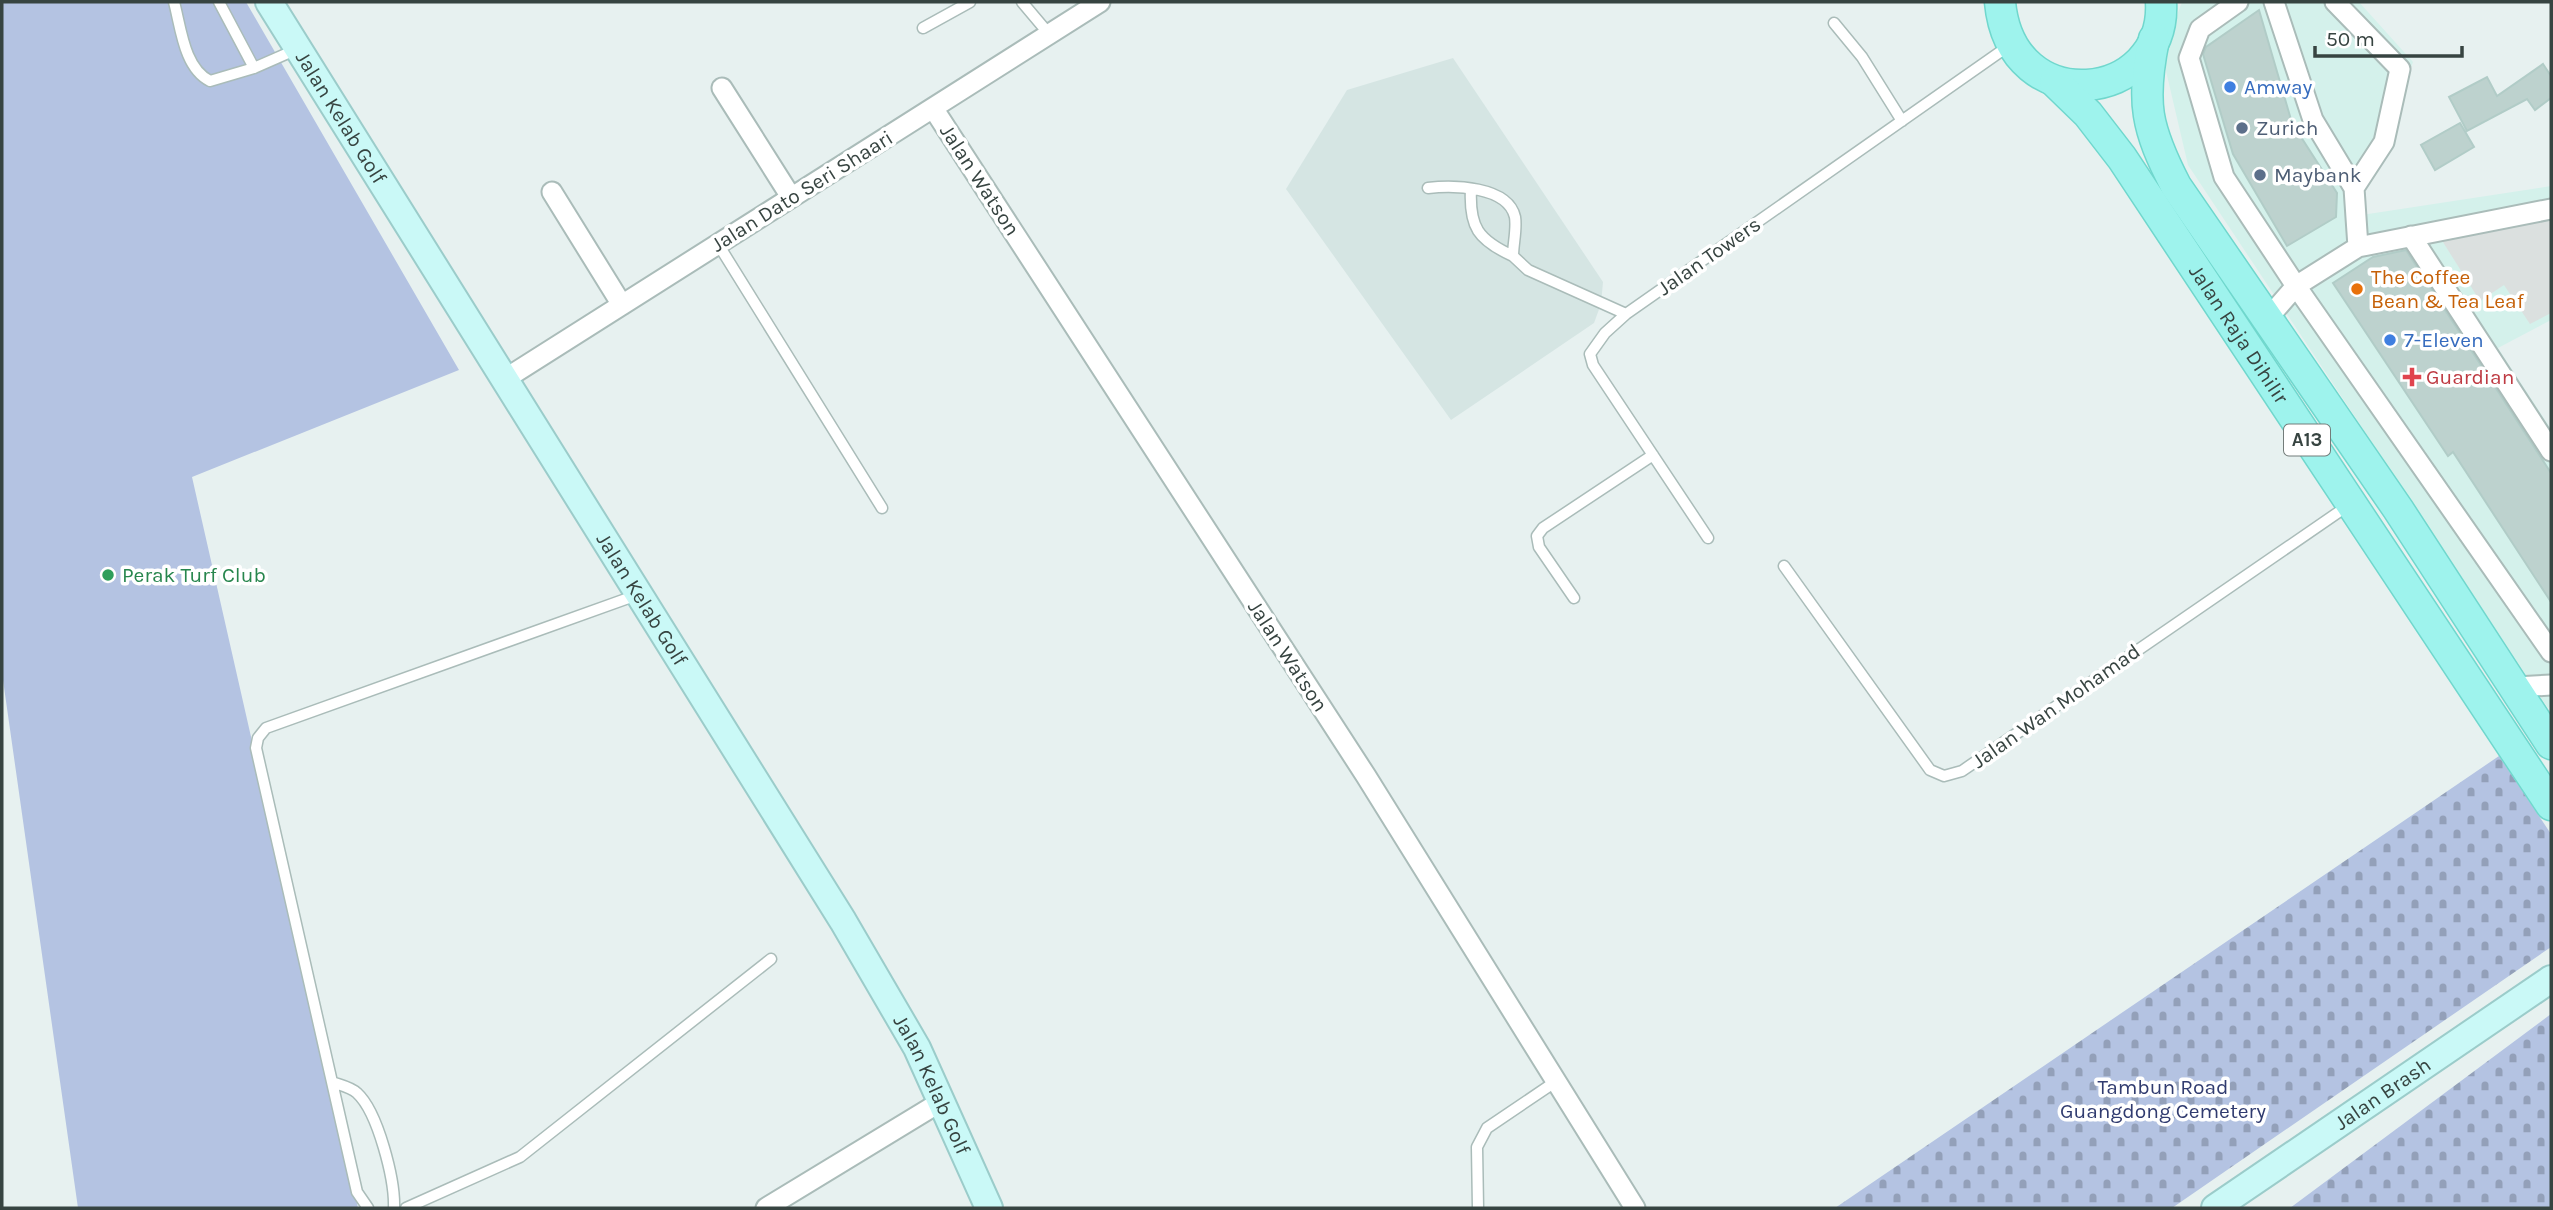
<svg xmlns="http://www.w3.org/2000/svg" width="2553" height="1210" font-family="Karla,sans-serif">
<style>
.residential{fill:#d5e5e3}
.commercial{fill:#d4f1eb}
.cemetery{fill:url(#cemetery-stones)}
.pitch{fill:#b4c3e2}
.parking{fill:#dbe0df}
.building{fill:#bdd2ce;stroke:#b1ccc7;stroke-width:2}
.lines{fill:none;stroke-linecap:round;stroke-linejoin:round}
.lane-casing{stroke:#aabcb9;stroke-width:13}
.street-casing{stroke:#aabcb9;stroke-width:23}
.secondary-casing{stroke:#9bccca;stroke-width:30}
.primary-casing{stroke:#70d7cd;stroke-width:33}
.lane{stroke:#fff;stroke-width:10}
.street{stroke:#fff;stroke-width:19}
.secondary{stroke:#caf9f7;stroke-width:26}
.primary{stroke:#9ef3ed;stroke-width:30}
.shop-dot{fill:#3f7fe0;stroke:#fff;stroke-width:2.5}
.service-dot{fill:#5c6f8a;stroke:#fff;stroke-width:2.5}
.food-dot{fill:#e8710a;stroke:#fff;stroke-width:2.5}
.health-dot{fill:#e0444e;stroke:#fff;stroke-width:2.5}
.leisure-dot{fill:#2e9e5b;stroke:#fff;stroke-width:2.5}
.labels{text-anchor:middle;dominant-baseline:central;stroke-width:7;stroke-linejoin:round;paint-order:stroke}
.shield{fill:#fff;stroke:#737c7a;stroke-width:2}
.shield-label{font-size:19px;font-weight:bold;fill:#374441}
.shop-label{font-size:21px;fill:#366cbe;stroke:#fff;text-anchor:start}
.street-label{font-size:21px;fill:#374441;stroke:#fff}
.service-label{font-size:21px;fill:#4e5e75;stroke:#fff;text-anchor:start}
.food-label{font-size:21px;fill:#c56008;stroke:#fff;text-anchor:start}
.health-label{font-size:21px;fill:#be3a42;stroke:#fff;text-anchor:start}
.leisure-label{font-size:21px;fill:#27864d;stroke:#fff;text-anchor:start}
.park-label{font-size:21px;fill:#303b6f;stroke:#fff}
</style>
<defs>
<pattern id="cemetery-stones" width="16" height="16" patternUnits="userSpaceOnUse" patternTransform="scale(1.75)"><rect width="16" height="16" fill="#b4c3e2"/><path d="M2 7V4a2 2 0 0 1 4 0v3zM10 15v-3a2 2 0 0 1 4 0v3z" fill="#93a0b9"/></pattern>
</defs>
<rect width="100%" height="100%" fill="#e7f1f0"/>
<path class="residential" d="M1453 58 1603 282 1601 304 1594 323 1451 420 1286 189 1347 90Z"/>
<path class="commercial" d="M2182 2H2359L2413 62 2355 216 2551 186V320L2498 348 2551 429V706L2548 708 2188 165 2162 54Z"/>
<path class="cemetery" d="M2499 756 2551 834V947L2172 1208H1835Z
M2551 1014V1208H2290Z"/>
<path class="pitch" d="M2 2H246L459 370 192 477 358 1208H78L2 673Z"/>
<path class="parking" d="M2551 198V313L2530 324 2504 285 2480 301 2431 223Z"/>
<path class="building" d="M2259 10 2292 123 2337 193 2336 217 2287 246 2233 154 2203 54 2206 47Z
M2543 64 2551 76V98L2535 110 2527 99 2467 131 2449 97 2487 77 2497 96Z
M2460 123 2474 147 2435 170 2421 145Z
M2406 250 2551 473V602L2453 452 2448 456 2333 283 2373 257Z"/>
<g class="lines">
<defs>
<path id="lane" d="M174 2C181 28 184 68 210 81L254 68 295 50
M219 2 254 68
M1022 2 1049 34
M1834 23 1862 57 1902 121
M923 28 970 2
M1428 188C1453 185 1508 186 1515 217 1517 229 1513 244 1513 256L1528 270 1626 314
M1471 189C1469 227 1478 240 1513 256
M718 244 882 508
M1708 538 1593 365 1590 354 1605 333 1626 314 2010 45
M1784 566 1930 770 1944 776 1962 771 2349 505
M1574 598 1539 547 1537 536 1543 528 1653 455
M332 1082C340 1085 351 1087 357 1093 378 1112 395 1180 394 1208
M368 1208 357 1192 256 748 258 738 266 728 637 595
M406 1208 520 1157 771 959
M1478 1208 1477 1147 1487 1128 1555 1082"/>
<path id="street" d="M2238 2 2200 29 2189 58 2224 177 2296 286 2551 652
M2274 2 2313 120 2354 188
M2335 2 2400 69 2384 142 2354 188 2358 247
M722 88 791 197
M933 108 1366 776 1635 1208
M552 192 622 305
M2411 236 2551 451
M2268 318 2296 286 2358 247 2551 209
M505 379 1100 2
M2516 687 2551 685
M766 1208 942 1101"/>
<g id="secondary">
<path id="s1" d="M269 2 843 921 917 1048 989 1208"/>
<path id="s2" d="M2215 1208 2551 979"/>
</g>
<g id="primary">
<path d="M2000 2C2011 122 2167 103 2161 2"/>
<path d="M2154 39C2141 103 2146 128 2176 186L2398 509 2551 744"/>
<path id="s3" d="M2055 82 2088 114 2122 158 2551 805"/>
</g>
</defs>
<use href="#lane" class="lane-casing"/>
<use href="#street" class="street-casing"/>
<use href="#secondary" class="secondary-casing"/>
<use href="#primary" class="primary-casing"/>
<use href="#lane" class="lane"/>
<use href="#street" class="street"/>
<use href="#secondary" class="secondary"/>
<use href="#primary" class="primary"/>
</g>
<g class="shop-dot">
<circle cx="2230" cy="87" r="7"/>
<circle cx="2390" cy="340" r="7"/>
</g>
<g class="service-dot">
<circle cx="2242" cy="128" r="7"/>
<circle cx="2260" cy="175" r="7"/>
</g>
<circle class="food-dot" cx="2357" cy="289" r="7"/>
<path class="health-dot" d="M2408.5 366.5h7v7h7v7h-7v7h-7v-7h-7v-7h7z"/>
<circle class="leisure-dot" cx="108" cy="575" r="7"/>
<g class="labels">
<rect class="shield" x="2284" y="424.5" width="46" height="31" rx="5"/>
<g class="shield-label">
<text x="2307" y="440">A13</text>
</g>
<g class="shop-label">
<text x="2244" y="87">Amway</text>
<text x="2404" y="340">7-Eleven</text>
</g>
<g class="street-label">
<text stroke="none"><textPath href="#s1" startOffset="136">Jalan Kelab Golf</textPath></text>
<text transform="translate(980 180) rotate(57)">Jalan Watson</text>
<text transform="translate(802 191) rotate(-32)">Jalan Dato Seri Shaari</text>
<text transform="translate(1709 256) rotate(-35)">Jalan Towers</text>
<text stroke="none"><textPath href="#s3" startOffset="313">Jalan Raja Dihilir</textPath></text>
<text stroke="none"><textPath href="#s1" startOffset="704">Jalan Kelab Golf</textPath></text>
<text transform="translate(1288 656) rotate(57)">Jalan Watson</text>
<text transform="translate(2056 706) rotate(-35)">Jalan Wan Mohamad</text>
<text stroke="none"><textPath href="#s1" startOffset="1270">Jalan Kelab Golf</textPath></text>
<text stroke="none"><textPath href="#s2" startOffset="203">Jalan Brash</textPath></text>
</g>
<g class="service-label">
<text x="2256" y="128">Zurich</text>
<text x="2274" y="175">Maybank</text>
</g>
<g class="food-label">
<text x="2371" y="277">The Coffee<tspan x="2371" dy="24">Bean &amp; Tea Leaf</tspan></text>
</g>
<g class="health-label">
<text x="2426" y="377">Guardian</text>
</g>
<g class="leisure-label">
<text x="122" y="575">Perak Turf Club</text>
</g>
<g class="park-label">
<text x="2163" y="1087">Tambun Road<tspan x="2163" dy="24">Guangdong Cemetery</tspan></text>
</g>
</g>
<rect width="2553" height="1210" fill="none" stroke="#374441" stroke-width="7"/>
<path d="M2315 46v10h147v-10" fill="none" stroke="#374441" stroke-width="3.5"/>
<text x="2326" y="46" font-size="21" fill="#374441" stroke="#ffffff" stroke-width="5" paint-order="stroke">50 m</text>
</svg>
